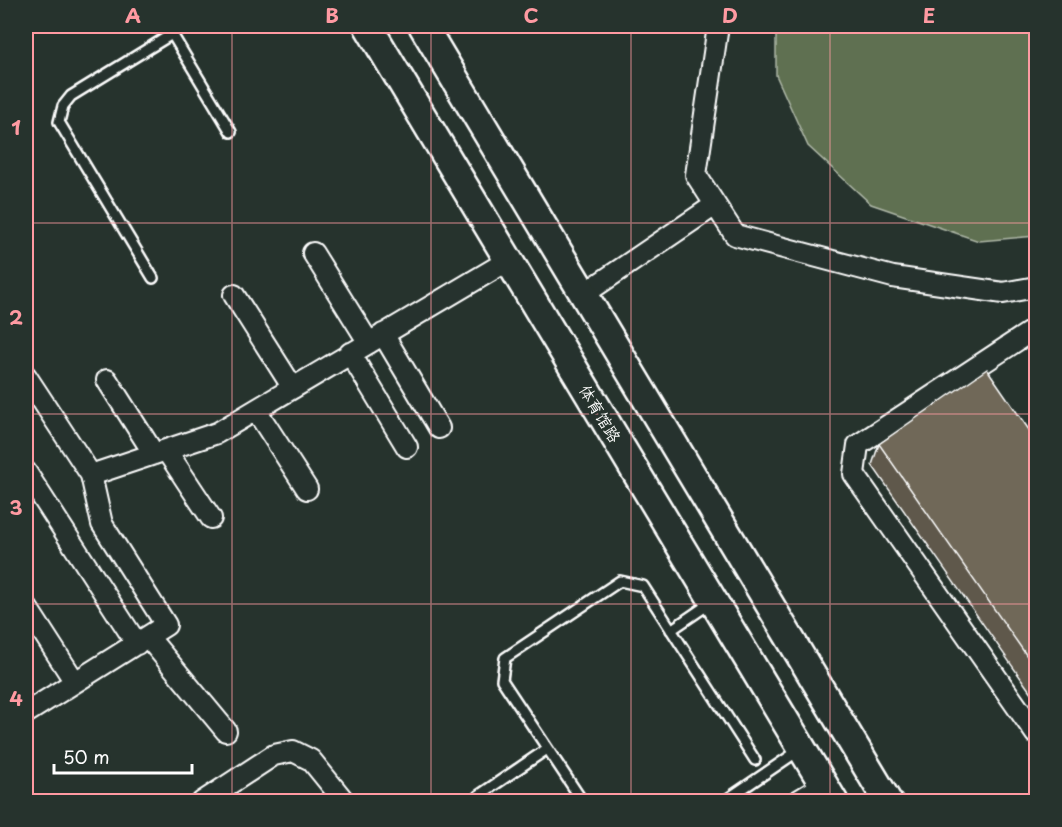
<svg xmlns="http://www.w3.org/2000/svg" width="1062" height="827" font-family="'Playpen Sans','LXGW WenKai TC',sans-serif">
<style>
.green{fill:#5f7051;stroke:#afb8a8;stroke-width:1.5}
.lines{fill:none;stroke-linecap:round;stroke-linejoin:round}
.service-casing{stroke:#fff;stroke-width:14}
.minor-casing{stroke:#fff;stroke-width:24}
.secondary-casing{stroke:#fff;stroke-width:32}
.service{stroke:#26332d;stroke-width:9}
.minor{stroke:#26332d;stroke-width:20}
.secondary{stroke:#26332d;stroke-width:27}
.wall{fill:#5f594c;stroke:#fff;stroke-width:1.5}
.building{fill:#6f6858;stroke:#fff;stroke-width:1.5}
.grid{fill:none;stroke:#ff9aa2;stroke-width:1.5;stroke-opacity:0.55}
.labels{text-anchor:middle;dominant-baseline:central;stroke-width:4.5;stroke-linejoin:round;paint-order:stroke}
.street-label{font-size:16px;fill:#fff;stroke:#26332d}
.neatline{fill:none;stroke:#ff9aa2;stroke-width:2}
.grid-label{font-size:20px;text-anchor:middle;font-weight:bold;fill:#ff9aa2}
</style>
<rect width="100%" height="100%" fill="#26332d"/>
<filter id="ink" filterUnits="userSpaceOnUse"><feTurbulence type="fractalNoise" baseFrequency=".0167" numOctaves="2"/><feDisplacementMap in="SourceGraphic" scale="12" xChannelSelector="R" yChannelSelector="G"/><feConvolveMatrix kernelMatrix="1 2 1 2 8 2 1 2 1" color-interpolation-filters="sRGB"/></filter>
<g filter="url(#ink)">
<path class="green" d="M776 26H1036V236L979 241 871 204 808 146 776 75Z"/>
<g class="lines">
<defs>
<path id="service" d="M172 34 231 132
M153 278 59 122 63 106 71 96 172 34 174 26
M671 630 712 602
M477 802 478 796 547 749
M583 802 502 680 505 658 620 581 643 586 755 760
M723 802 801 749"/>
<path id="minor" d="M718 26 696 175 735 235 893 277 1003 293 1036 287
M313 253 369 343
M584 294 715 205
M234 295 293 388
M1036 328 858 445 854 474 1036 734
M383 334 439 428
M350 353 407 447
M26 376 91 475 102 524 166 625 26 713
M107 380 154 454
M256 410 307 489
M166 450 211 518
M26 472 137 644
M91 475 217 433 509 260
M26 606 75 682
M148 637 226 731
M202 802 274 755 293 751 311 760 345 802
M796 802 824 785"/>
<path id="secondary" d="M368 26 834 802
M423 26 888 802"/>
</defs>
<use href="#service" class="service-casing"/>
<use href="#minor" class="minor-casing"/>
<use href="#secondary" class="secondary-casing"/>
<use href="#service" class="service"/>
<use href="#minor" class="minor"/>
<use href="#secondary" class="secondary"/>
</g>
<path class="wall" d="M1036 440V700L872 465 879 444Z"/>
<path class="building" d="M987 369 1036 440V669L879 444Z"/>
</g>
<path class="grid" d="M232 26V802M431 26V802M631 26V802M830 26V802M26 223H1036M26 414H1036M26 604H1036"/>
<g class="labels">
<g class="street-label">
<text transform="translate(601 413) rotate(59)">体育馆路</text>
</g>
</g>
<rect width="1062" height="827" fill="none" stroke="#26332d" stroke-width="66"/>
<path d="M54 764v9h138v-9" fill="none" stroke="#ffffff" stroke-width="3"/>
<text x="63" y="764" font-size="18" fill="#ffffff" stroke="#26332d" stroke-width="4.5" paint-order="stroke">50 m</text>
<rect x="33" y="33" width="996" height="761" class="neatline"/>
<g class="grid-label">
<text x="133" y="23">A</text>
<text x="332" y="23">B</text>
<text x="531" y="23">C</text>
<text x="730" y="23">D</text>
<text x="929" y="23">E</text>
<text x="16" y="135">1</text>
<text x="16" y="325">2</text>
<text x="16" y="515">3</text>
<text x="16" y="706">4</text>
</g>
</svg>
